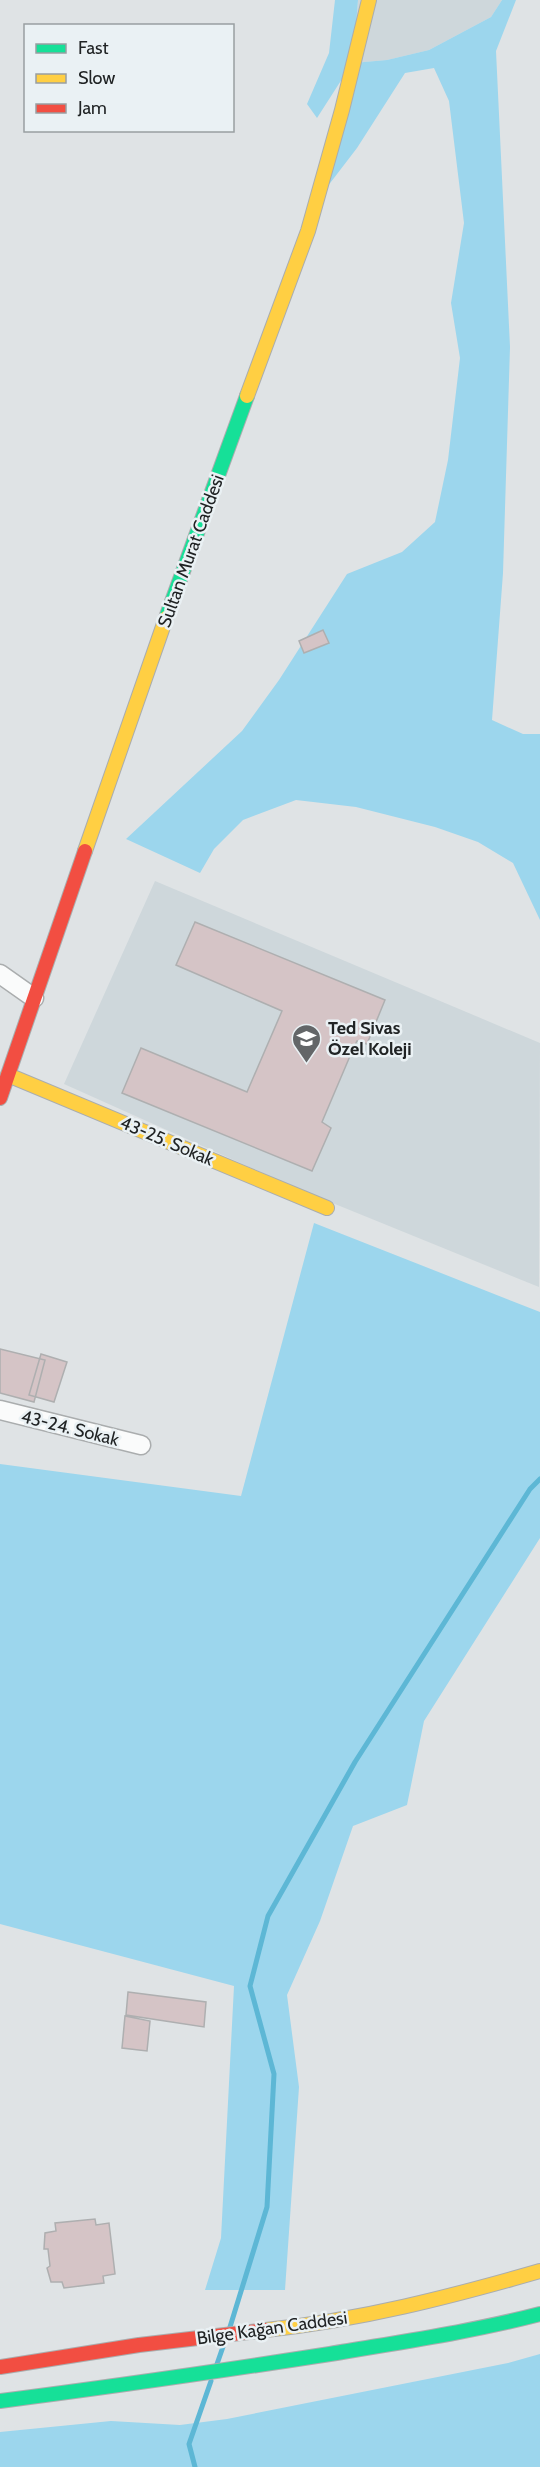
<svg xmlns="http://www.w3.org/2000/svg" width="540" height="2467" font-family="Cabin,sans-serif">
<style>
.built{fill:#ced7db}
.green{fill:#9cd6ed}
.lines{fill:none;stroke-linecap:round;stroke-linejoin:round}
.stream{stroke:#5db7d5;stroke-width:5}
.building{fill:#d5c4c6;stroke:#aeafb0;stroke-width:1.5}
.street-casing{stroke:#aaadae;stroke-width:21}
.fast-casing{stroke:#aaadae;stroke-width:16}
.slow-casing{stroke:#aaadae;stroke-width:16}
.jam-casing{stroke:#aaadae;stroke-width:16}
.street{stroke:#fafbfb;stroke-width:18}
.fast{stroke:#16e098;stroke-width:14}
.slow{stroke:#ffcf43;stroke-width:14}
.jam{stroke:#f24e42;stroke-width:14}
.labels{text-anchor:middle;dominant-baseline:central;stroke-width:5;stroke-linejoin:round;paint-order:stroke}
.street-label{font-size:18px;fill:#202324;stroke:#eaf1f4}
.poi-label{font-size:18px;font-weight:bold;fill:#202324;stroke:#eaf1f4;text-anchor:start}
</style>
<rect width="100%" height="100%" fill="#dfe3e5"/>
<path class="built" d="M358 0H502L491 17 429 50 387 60 353 63Z
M155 881 540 1043 539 1287 303 1191 64 1084Z"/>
<path class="green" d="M335 0H358L353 63 387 60 429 50 491 17 502 0H516L496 51 510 347 503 573 492 720 523 734H540V920L513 863 478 842 435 827 356 807 296 800 243 820 214 849 200 873 126 839 242 731 279 680 347 574 402 552 435 522 448 460 460 358 451 303 464 223 449 101 434 68 405 73 357 148 311 208 351 65 317 118 307 104 329 53Z
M314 1223 540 1312V1538L424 1721 407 1805 353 1826 320 1921 287 1995 299 2087 285 2290H205L221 2238 234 1986 0 1924V1464L241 1496Z
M540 2354V2467H0V2432L111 2421 180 2425 227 2419 508 2363Z"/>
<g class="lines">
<path class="stream" d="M230 2327 267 2207 274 2074 250 1986 268 1916 355 1762 530 1489 540 1479
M217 2364 225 2341
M195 2467 189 2444 211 2381"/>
</g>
<path class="building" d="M323 630 329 643 304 653 299 641Z
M195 922 385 1000 367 1044 357 1041 353 1049 322 1122 331 1128 312 1171 122 1093 141 1048 247 1092 282 1011 176 965Z
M0 1349 45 1360 34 1402 0 1393Z
M41 1354 67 1362 54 1402 29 1395Z
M128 1992 206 2002 204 2027 126 2015Z
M125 2016 150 2021 147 2051 122 2048Z
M95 2219 96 2225 109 2223 115 2274 103 2276 104 2283 64 2288 62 2282H51L47 2268 50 2266 48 2249H44L45 2233 56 2231 55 2223Z"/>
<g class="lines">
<defs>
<path id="street" d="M0 974 34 998
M0 1410 141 1445"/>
<path id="fast" d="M166 618 247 396
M0 2401C110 2387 220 2371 330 2354 400 2342 471 2332 540 2314"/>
<path id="slow" d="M247 396 308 231 342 110 369 0
M85 851 166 618
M8 1075 327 1208
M266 2330C360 2320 450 2297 540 2271"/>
<path id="jam" d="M0 1098 85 851
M0 2367 139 2345 266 2330"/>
</defs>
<use href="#street" class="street-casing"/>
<use href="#fast" class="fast-casing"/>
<use href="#slow" class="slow-casing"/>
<use href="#jam" class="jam-casing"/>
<use href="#street" class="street"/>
<use href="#fast" class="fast"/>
<use href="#slow" class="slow"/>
<use href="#jam" class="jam"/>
</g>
<defs>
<symbol id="school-pin" viewBox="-11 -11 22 30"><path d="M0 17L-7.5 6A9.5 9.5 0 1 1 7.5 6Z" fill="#636668" stroke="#eaf1f4"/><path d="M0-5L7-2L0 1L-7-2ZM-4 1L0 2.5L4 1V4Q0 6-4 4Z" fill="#fff"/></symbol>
</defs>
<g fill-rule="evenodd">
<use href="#school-pin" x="290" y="1022" width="33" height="45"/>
</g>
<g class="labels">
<g class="street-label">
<text transform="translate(191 551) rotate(-70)">Sultan Murat Caddesi</text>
<text transform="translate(167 1141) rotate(23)">43-25. Sokak</text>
<text transform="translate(70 1428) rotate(14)">43-24. Sokak</text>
<text transform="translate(272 2328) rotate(-8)">Bilge Kağan Caddesi</text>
</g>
<g class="poi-label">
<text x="328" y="1028">Ted Sivas<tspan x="328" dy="21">Özel Koleji</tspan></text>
</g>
</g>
<rect x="24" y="24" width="210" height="108" fill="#eaf1f4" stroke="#999fa1" stroke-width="1.5"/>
<rect x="36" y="44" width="30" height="9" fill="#16e098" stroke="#999fa1" stroke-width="1.5"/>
<text x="78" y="54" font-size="18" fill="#202324">Fast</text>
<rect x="36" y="74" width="30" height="9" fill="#ffcf43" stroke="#999fa1" stroke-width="1.5"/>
<text x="78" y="84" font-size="18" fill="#202324">Slow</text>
<rect x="36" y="104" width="30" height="9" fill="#f24e42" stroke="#999fa1" stroke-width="1.5"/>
<text x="78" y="114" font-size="18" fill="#202324">Jam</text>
</svg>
